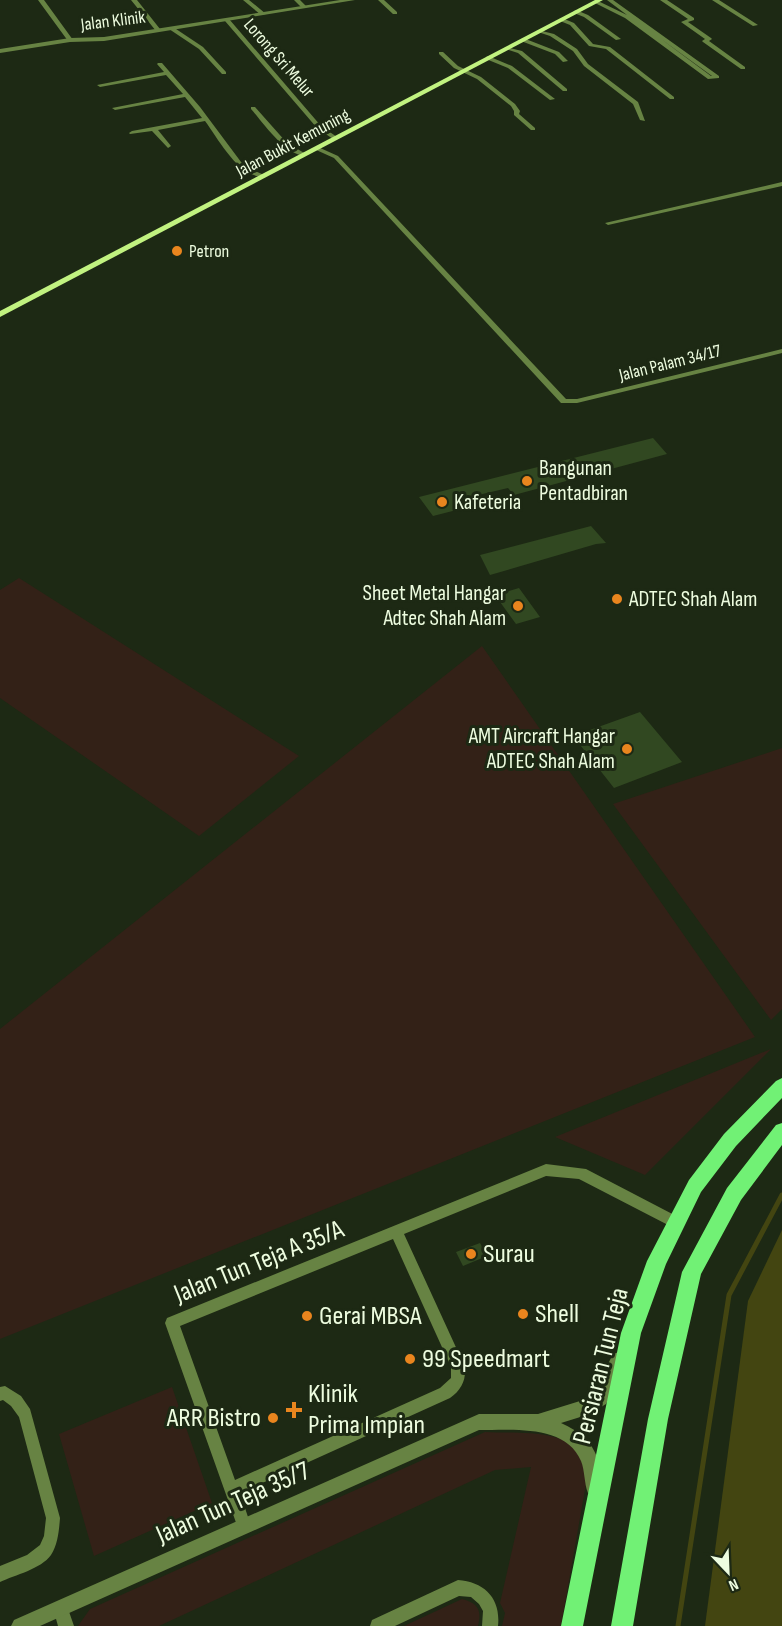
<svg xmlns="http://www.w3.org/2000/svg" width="782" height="1626" font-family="'Sofia Sans Condensed',sans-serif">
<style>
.green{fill:#332117}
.water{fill:#434511}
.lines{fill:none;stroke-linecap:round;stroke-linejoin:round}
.stream{stroke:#434511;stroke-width:5}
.building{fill:#314821}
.minor{fill:#678343;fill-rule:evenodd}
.tertiary{fill:#678343;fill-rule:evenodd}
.secondary{fill:#c1f280;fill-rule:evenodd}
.primary{fill:#71f175;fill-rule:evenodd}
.poi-dot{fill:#e9851e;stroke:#1d2914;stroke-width:2}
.labels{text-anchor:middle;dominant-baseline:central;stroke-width:6;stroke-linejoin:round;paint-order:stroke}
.far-street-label{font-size:18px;fill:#edfcdf;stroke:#1d2914}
.far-poi-label{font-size:18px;fill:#edfcdf;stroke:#1d2914;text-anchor:start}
.poi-label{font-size:22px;fill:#edfcdf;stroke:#1d2914;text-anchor:start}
.near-poi-label{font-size:27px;fill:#edfcdf;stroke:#1d2914;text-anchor:start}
.near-street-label{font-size:27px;fill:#edfcdf;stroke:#1d2914}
</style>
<rect width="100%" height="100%" fill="#1d2914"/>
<path class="green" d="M19 578 299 756 199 836 0 698V590Z
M482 646 755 1037 0 1339V1029Z
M782 748V1009L771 1020 613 804Z
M771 1049 645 1175 555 1137Z
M172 1387 212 1503 94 1556 59 1434Z
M485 1432C514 1434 571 1427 584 1460 586 1467 585 1477 586 1484L561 1626H502L505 1613 500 1603 531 1467 495 1470 159 1626H78L90 1609Z
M462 1599C478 1603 482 1610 478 1626H404Z"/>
<path class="water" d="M782 1230V1626H705L748 1301Z"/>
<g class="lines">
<path class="stream" d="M678 1626 729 1295 782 1195"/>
</g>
<path class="building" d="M653 438 667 454 514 495 508 488 474 496 480 504 433 516 419 497Z
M591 526 606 543 596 544 490 575 480 555Z
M519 588 540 617 516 624 495 595Z
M640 712 682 762 614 788 573 736Z
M480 1243 487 1256 463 1266 456 1252Z"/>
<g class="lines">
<path class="minor" d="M38 0H44L73 40 72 41H68Z
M131 0H137L160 29V31H156Z
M243 0H249L266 14 261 15Z
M294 0H300L307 7 302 8Z
M378 0H384L397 12V14H393Z
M607 0H613L719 76V78L708 79 625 18 593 2 598 1 627 15ZM661 39 712 76H711Z
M660 0H667L694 18V20L688 22 711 38 712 39 709 41 745 67V69H741L703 42 702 41 705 39 681 22 688 19Z
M712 0H719L758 25 753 26Z
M576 10 588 15 621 39 616 40 584 17 574 13V11Z
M562 18 574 23 593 44 610 47 674 97V99H670L606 49 589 46 570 25 560 21 559 20Z
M225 19H229L321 126 337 137V139H333L317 128 225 21Z
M169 27H173L203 47 226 72V74H222L199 49 169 29Z
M538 30 554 34 577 49 588 64 638 102 645 121 640 120 633 104 584 66 573 51 550 36 538 32Z
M523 38 559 52 568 61 563 62 555 54 521 41 520 40Z
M506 47 522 51 567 89V91H563L518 53 506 49Z
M439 52H443L458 66 481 77 515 104 520 111 519 114 535 128V130H531L514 115V111L511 106 477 79 454 68 439 54Z
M488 56 512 66 555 99 550 100 508 68 486 59V57Z
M158 63H162L200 107 244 166 264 175V177C238 177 219 140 205 121L158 130 171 146 168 148 152 131 130 134 129 133 132 131 202 118 185 97 115 110 112 108 183 94 166 75 100 87 97 85 164 72 157 64Z
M251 107H255L287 143 306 154V156C286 156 264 124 251 109Z
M314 147H318L338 156 566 399H577L782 349V353L577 403H561L334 158 314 149Z
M782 182V186L608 225 605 223Z
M546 1164 586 1169 680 1218 682 1222 680 1226 675 1228 670 1226 579 1179 546 1176 404 1234 465 1367C466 1381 461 1390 450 1398L240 1493 251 1526 249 1531 244 1533 239 1531 165 1323 167 1318ZM393 1239 451 1367V1378L440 1388 235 1480 180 1326Z
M5 1386 21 1396 30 1409 60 1518C59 1530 58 1544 51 1555 41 1569 15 1575 0 1582V1566L27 1555 40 1545 44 1536 46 1518 19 1417 11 1406 3 1400 0 1401V1387Z
M458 1580C485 1582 501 1599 498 1626H482L483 1611 479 1604 471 1597 459 1596 395 1626H370L372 1620Z
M61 1600 66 1603 74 1626H58L53 1608 56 1603Z"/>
<path class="tertiary" d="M340 0H355L104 41 70 42 0 53V49L70 38 104 37Z
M619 1352 625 1354 627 1360 606 1404 590 1414 561 1423C570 1427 579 1432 586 1439 597 1451 607 1477 600 1493L594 1495 588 1493C584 1483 585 1471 581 1461 566 1424 511 1430 479 1430L40 1626H11L14 1620 479 1414H538L580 1401 594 1392 613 1354Z"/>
<path class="secondary" d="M595 0H603L0 317V311Z"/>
<path class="primary" d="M782 1078V1098L736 1146 701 1192 666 1264 641 1333 583 1626H561L621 1333 647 1261 689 1180 724 1134 776 1081Z
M782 1123V1145L741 1200 701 1274 668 1419 633 1626H611L648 1419 682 1272 727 1188 776 1125Z"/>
</g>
<g class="poi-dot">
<circle cx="177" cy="251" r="6"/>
<circle cx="527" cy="481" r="6"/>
<circle cx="442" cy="502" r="6"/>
<circle cx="617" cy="599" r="6"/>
<circle cx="518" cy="606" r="6"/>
<circle cx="627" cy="749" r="6"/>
<circle cx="471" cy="1254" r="6"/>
<circle cx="523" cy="1314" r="6"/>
<circle cx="307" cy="1316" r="6"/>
<circle cx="410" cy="1359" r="6"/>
<path d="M291 1401h6v6h6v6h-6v6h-6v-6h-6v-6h6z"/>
<circle cx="273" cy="1418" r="6"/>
</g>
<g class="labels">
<g class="far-street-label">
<text transform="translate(113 21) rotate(-7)">Jalan Klinik</text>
<text transform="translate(279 58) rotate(49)">Lorong Sri Melur</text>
<text transform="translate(293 143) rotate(-28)">Jalan Bukit Kemuning</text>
<text transform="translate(670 363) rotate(-14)">Jalan Palam 34/17</text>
</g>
<g class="far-poi-label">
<text x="189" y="251">Petron</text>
</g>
<g class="poi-label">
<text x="539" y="468">Bangunan<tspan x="539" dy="25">Pentadbiran</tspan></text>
<text x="454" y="502">Kafeteria</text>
<text x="506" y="593" text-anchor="end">Sheet Metal Hangar<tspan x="506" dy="25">Adtec Shah Alam</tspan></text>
<text x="629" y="599">ADTEC Shah Alam</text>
<text x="615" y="736" text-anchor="end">AMT Aircraft Hangar<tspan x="615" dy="25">ADTEC Shah Alam</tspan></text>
</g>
<g class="near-poi-label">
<text x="483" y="1254">Surau</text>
<text x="535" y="1314">Shell</text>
<text x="319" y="1316">Gerai MBSA</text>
<text x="422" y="1359">99 Speedmart</text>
<text x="308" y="1394">Klinik<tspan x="308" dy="31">Prima Impian</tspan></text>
<text x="261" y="1418" text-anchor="end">ARR Bistro</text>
</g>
<g class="near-street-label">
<text transform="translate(259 1262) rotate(-22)">Jalan Tun Teja A 35/A</text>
<text transform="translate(601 1366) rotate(-76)">Persiaran Tun Teja</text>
<text transform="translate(233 1503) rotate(-24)">Jalan Tun Teja 35/7</text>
</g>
</g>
<g transform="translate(728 1572) rotate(157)" stroke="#1d2914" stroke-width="4.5" paint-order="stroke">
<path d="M0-4.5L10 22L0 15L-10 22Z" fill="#edfcdf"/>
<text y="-9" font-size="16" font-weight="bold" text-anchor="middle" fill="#edfcdf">N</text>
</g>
</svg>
